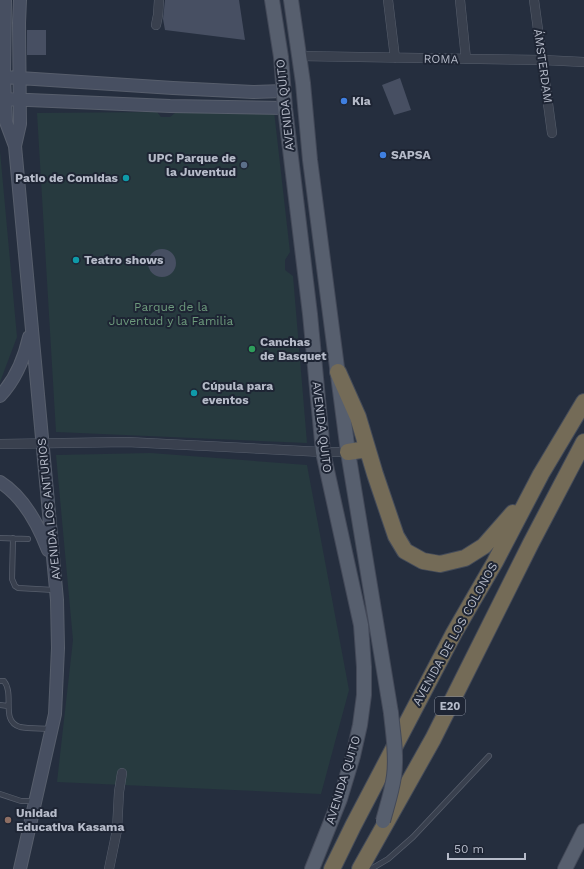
<svg xmlns="http://www.w3.org/2000/svg" width="584" height="869" font-family="'Work Sans',sans-serif">
<style>
.green{fill:#273a3f}
.building{fill:#474f62}
.lines{fill:none;stroke-linecap:round;stroke-linejoin:round}
.lane-casing{stroke:#575e6c;stroke-width:6}
.street-casing{stroke:#575e6c;stroke-width:10}
.secondary-casing{stroke:#575e6c;stroke-width:14}
.primary-casing{stroke:#434958;stroke-width:16}
.highway-casing{stroke:#444b59;stroke-width:18}
.lane{stroke:#39404e;stroke-width:4.5}
.street{stroke:#39404e;stroke-width:9}
.secondary{stroke:#474f61;stroke-width:12}
.primary{stroke:#575f6e;stroke-width:14}
.highway{stroke:#746b57;stroke-width:16}
.primary-bridge-casing{stroke:#434958;stroke-width:16;stroke-linecap:butt}
.primary-bridge{stroke:#575f6e;stroke-width:14}
.shop-dot{fill:#3f7fe0;stroke:#1e2534;stroke-width:1.5}
.service-dot{fill:#5c6f8a;stroke:#1e2534;stroke-width:1.5}
.culture-dot{fill:#0f9aa8;stroke:#1e2534;stroke-width:1.5}
.leisure-dot{fill:#2e9e5b;stroke:#1e2534;stroke-width:1.5}
.education-dot{fill:#8d6e63;stroke:#1e2534;stroke-width:1.5}
.labels{text-anchor:middle;dominant-baseline:central;stroke-width:4;stroke-linejoin:round;paint-order:stroke}
.shield{fill:#1e2534;stroke:#888e9c;stroke-width:1}
.shield-label{font-size:11px;font-weight:bold;fill:#b6bbc9}
.street-label{font-size:12px;fill:#b6bbc9;stroke:#1e2534}
.poi-label{font-size:12px;font-weight:bold;fill:#b6bbc9;stroke:#1e2534;text-anchor:start}
.park-label{font-size:12px;fill:#6d9a7c;stroke:#1e2534}
</style>
<rect width="100%" height="100%" fill="#252e3e"/>
<path class="green" d="M274 111 290 252 285 260V270L293 276 307 443 56 432 37 113 157 112 161 117H170L175 113Z
M0 151 17 337 0 382Z
M151 453 307 465 349 690 321 794 57 782 73 640 56 455Z"/>
<path class="building" d="M165 0H239L245 40 165 30 163 19Z
M27 30H46V55H27Z
M400 78 411 110 394 115 382 85Z
M148 263a14 14 0 1 1 28 0a14 14 0 1 1-28 0Z"/>
<g class="lines">
<defs>
<path id="lane" d="M0 538 28 539
M13 538 12 579 15 586 18 588 54 590
M0 681H4C15 695 0 721 20 727 30 729 42 728 51 729
M0 705 8 706
M0 794 21 801H35
M371 869 388 859 413 837 489 756"/>
<path id="street" d="M388 0 395 58
M460 0 466 59
M534 0 552 133
M156 25 158 15 159 0
M299 56 543 60 584 62
M0 444 127 442 323 452H348
M109 869 117 830 119 792 122 773"/>
<path id="secondary" d="M5 0 4 77 6 122 15 146 57 600 58 648 55 714 20 869
M4 77 173 88 253 92 283 91
M5 99 170 106 285 108
M15 146 20 124 19 23 20 0
M0 396C16 379 24 359 29 337
M0 482C24 497 38 524 48 550"/>
<path id="primary" d="M272 0 281 57 285 108 310 314 323 452 361 625 364 667V695L360 725 353 756 340 799 312 869
M291 0 303 83 310 160 348 452 391 713
M565 869 584 831"/>
<path id="highway" d="M338 372 358 417 375 474 396 536 405 551 423 561 440 564 465 558 484 546 513 513
M348 452 367 449
M332 869 353 826 454 633 495 562 541 474 584 402
M360 869 433 739 531 543 584 442"/>
</defs>
<use href="#lane" class="lane-casing"/>
<use href="#street" class="street-casing"/>
<use href="#secondary" class="secondary-casing"/>
<use href="#primary" class="primary-casing"/>
<use href="#highway" class="highway-casing"/>
<use href="#lane" class="lane"/>
<use href="#street" class="street"/>
<use href="#secondary" class="secondary"/>
<use href="#primary" class="primary"/>
<use href="#highway" class="highway"/>
<defs>
<path id="primary-bridge" d="M383 821C387 806 392 791 394 776 397 755 393 734 391 713"/>
</defs>
<use href="#primary-bridge" class="primary-bridge-casing"/>
<use href="#primary-bridge" class="primary-bridge"/>
</g>
<g class="shop-dot">
<circle cx="344" cy="101" r="4"/>
<circle cx="383" cy="155" r="4"/>
</g>
<circle class="service-dot" cx="244" cy="165" r="4"/>
<g class="culture-dot">
<circle cx="126" cy="178" r="4"/>
<circle cx="76" cy="260" r="4"/>
<circle cx="194" cy="393" r="4"/>
</g>
<circle class="leisure-dot" cx="252" cy="349" r="4"/>
<circle class="education-dot" cx="8" cy="820" r="4"/>
<g class="labels">
<rect class="shield" x="435" y="697" width="30" height="18" rx="3"/>
<g class="shield-label">
<text x="450" y="706">E20</text>
</g>
<g class="street-label">
<text transform="translate(441 59) rotate(1)">ROMA</text>
<text transform="translate(543 66) rotate(82)">ÁMSTERDAM</text>
<text transform="translate(285 105) rotate(-96)">AVENIDA QUITO</text>
<text transform="translate(322 427) rotate(83)">AVENIDA QUITO</text>
<text transform="translate(49 509) rotate(-96)">AVENIDA LOS ANTURIOS</text>
<text transform="translate(455 634) rotate(-61)">AVENIDA DE LOS COLONOS</text>
<text transform="translate(343 780) rotate(-73)">AVENIDA QUITO</text>
</g>
<g class="poi-label">
<text x="352" y="101">Kia</text>
<text x="391" y="155">SAPSA</text>
<text x="236" y="158" text-anchor="end">UPC Parque de<tspan x="236" dy="14">la Juventud</tspan></text>
<text x="118" y="178" text-anchor="end">Patio de Comidas</text>
<text x="84" y="260">Teatro shows</text>
<text x="260" y="342">Canchas<tspan x="260" dy="14">de Basquet</tspan></text>
<text x="202" y="386">Cúpula para<tspan x="202" dy="14">eventos</tspan></text>
<text x="16" y="813">Unidad<tspan x="16" dy="14">Educativa Kasama</tspan></text>
</g>
<g class="park-label">
<text x="171" y="307">Parque de la<tspan x="171" dy="14">Juventud y la Familia</tspan></text>
</g>
</g>
<path d="M448 853v6h77v-6" fill="none" stroke="#b6bbc9" stroke-width="2"/>
<text x="454" y="853" font-size="12" fill="#b6bbc9" stroke="#1e2534" stroke-width="3" paint-order="stroke">50 m</text>
</svg>
